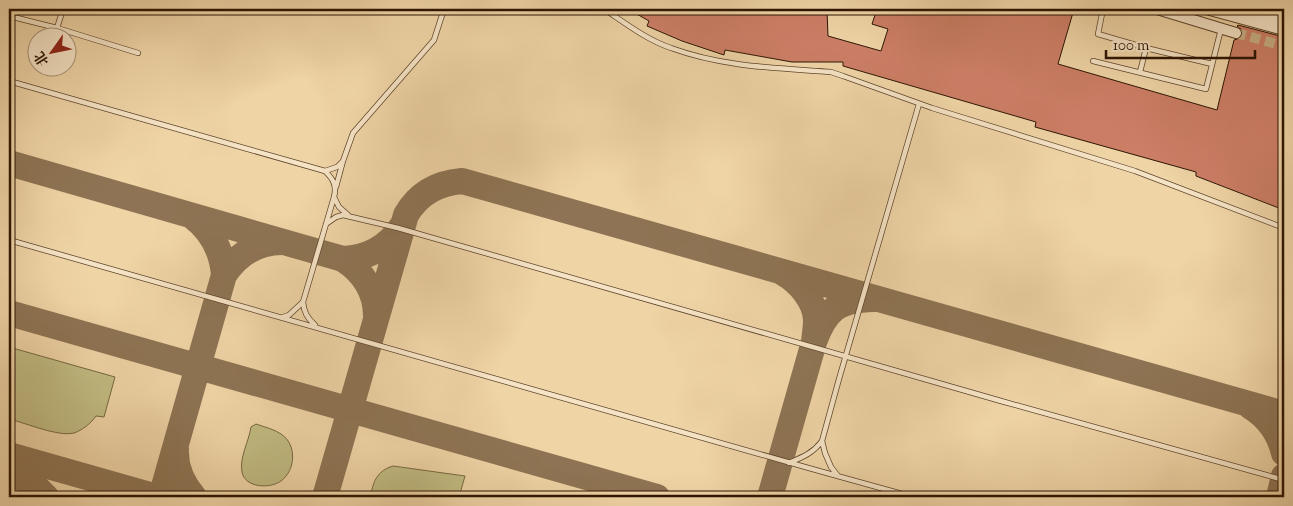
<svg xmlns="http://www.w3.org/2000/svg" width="1293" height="506" font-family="'Sorts Mill Goudy','Noto Serif SC',serif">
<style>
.green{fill:#c1bb82;stroke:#776842}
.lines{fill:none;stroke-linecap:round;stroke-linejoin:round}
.taxiway{stroke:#8e7454;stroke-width:26}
.building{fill:#cc7e66;stroke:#2d1503}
.tertiary-tunnel{stroke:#c8ae85;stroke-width:10;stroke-dasharray:10 5;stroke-linecap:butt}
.service-casing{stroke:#5e452c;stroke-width:6}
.tertiary-casing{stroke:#5e452c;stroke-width:12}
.service{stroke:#f5e3c5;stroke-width:4.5}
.tertiary{stroke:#f5e3c5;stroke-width:10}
</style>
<rect width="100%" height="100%" fill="#efd4a6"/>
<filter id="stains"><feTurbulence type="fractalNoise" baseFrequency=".004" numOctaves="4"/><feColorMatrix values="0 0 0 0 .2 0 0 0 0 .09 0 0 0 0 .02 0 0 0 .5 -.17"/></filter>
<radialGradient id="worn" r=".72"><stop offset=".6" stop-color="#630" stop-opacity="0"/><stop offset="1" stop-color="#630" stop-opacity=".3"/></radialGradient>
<path class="green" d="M9 347 115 377 104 417 96 416C91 423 83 430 74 433 58 437 26 423 9 419Z
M256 424C264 427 274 429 281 434 297 444 296 470 281 481 270 489 245 488 242 472 239 458 249 441 251 427Z
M393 466 465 476 459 497H371C372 482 378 470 393 466Z"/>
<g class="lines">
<path class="taxiway" d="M9 163 343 259C363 272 376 292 376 316
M192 216C212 231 222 250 224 275
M343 259C369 258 388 247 402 226
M783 273C799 282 816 301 816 321 816 327 815 334 814 341
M9 313 657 497
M1251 407C1269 418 1279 433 1284 453
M176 449C175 467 182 483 194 497
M9 455 157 497
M9 470 37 488 46 497
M161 497 224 275C238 254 257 242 282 242
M325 497 406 215C418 194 437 183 462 181L1284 414
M770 497 814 342C826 309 838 300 873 299
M1279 497 1284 476"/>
</g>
<path class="building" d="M628 9H827L828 36 881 51 888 29 872 24 877 9H1074L1058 64 1217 110 1234 40 1240 38 1243 35V31L1237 26 1238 25 1284 37V210L1196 176V172L1035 127 1036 122 843 66V62H792L725 50 724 55 682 41 647 26 649 21Z"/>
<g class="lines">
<path class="tertiary-tunnel" d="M1236 33 1284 46"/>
<defs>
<path id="service" d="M63 9 57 28 138 53
M604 9C625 23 647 40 671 48 723 67 776 68 831 72L843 76 932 108 1135 171 1284 228
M1103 9 1098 34 1146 48 1140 72
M9 16 57 28
M1146 48 1212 64
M1093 61 1206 89 1221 29
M9 81 325 171C333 179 337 185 334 197L303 302 289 315 283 317
M325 171 337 167 342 162
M336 187 343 161 353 133 434 40 444 9
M334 197 339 207 348 215
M326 224 336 217 343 215 398 228 1001 401 1284 480
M9 240C311 324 611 414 913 497
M303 302C304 312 307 318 315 325
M789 463C803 457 813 453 822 441
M838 476 831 467 825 453 822 441 839 379 919 104"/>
<path id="tertiary" d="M1157 9 1236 33
M1206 9 1284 30
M1239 9 1284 21
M1280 9 1284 10"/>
</defs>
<use href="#service" class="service-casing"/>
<use href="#tertiary" class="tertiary-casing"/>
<use href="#service" class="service"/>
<use href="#tertiary" class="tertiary"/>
</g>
<rect width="1293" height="506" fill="none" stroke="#efd4a6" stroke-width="30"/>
<rect x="10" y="10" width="1273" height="486" fill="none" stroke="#2d1503" stroke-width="2.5"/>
<rect x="15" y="15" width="1263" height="476" fill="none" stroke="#2d1503"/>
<g transform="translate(52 52) rotate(237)"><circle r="24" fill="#f5e3c5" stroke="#a59177"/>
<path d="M0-4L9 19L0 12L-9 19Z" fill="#8f2418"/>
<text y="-8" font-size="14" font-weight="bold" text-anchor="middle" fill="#2d1503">北</text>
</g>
<path d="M1106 50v8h149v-8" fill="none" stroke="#2d1503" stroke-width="2.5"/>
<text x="1113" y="50" font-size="15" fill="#2d1503" stroke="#f5e3c5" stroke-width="4" paint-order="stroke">100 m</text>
<rect width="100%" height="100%" filter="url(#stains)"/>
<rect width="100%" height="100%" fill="url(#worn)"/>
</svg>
